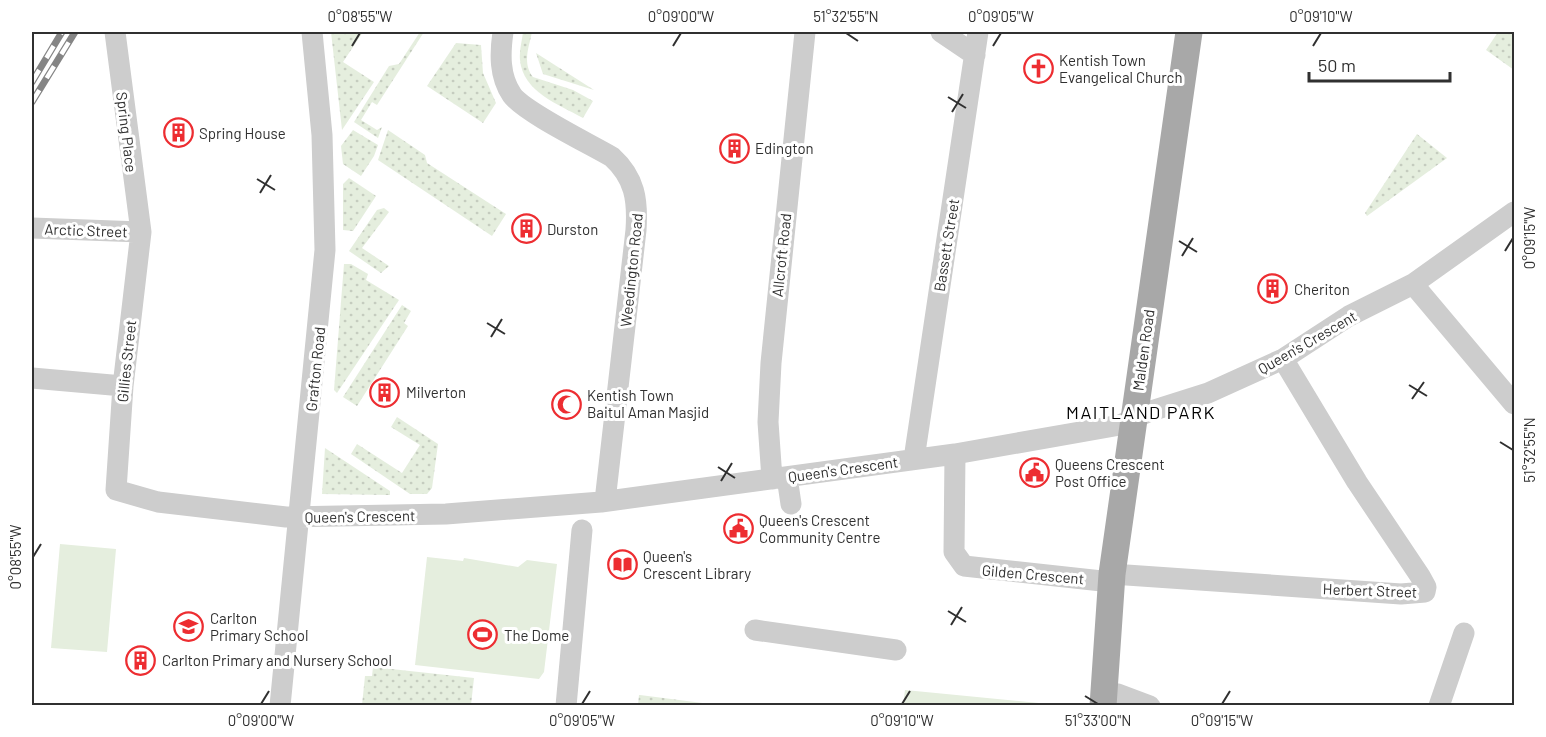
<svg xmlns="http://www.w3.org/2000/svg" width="1546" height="737" font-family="Barlow,sans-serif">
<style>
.grass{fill:url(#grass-dots)}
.pitch{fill:#e5eede}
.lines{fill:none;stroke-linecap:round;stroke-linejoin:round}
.minor{stroke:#cdcdcd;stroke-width:21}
.major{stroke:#a8a8a8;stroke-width:27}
.rail-casing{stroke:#858585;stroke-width:7}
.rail{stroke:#fff;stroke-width:4.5;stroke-dasharray:14;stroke-linecap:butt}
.ticks{fill:none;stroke:#303030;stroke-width:2}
.labels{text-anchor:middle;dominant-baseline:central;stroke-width:6;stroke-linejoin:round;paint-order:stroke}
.poi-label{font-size:15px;fill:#303030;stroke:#fff;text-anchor:start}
.street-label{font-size:15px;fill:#303030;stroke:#fff}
.quarter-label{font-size:18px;letter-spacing:1.5px;fill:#000;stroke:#fff}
.neatline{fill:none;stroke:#303030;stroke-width:2}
.ticks-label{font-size:15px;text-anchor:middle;fill:#303030}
</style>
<defs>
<pattern id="grass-dots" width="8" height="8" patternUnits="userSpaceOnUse" patternTransform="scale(1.5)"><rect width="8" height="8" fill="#e5eede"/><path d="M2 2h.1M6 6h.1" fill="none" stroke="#c5ccbf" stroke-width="1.8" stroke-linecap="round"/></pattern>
</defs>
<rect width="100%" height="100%" fill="#fff"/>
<path class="grass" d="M331 32H363L343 62 374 82 342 130Z
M420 32H424L377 105 372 102 361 120 377 130 382 127 378 138 354 122 389 66 399 64Z
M523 32H532C529 47 522 63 533 77L573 90 593 101 583 118C558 104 523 92 520 60 519 51 522 41 523 32Z
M1498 32H1514V70L1486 50Z
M456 43 481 45 483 73 496 103 483 123 427 86Z
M536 53 594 90 543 74Z
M353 130 378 145 374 156 361 176 343 164 341 146Z
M388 130 425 155 427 163 506 214 492 236 378 160Z
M1417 134 1447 158 1367 216 1365 213Z
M349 178 376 196 353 231 343 230V184Z
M384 208 389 212 362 248 389 266 381 273 349 251 377 210Z
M344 264H351L368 274 366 280 399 300 337 393 334 390Z
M402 305 411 311 404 323 408 326 357 406 343 397Z
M397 417 438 444 432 488 427 494H410L351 454 357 444 402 473 420 445 391 427Z
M325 448 390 491V495L322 494Z
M373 667 474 678 471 705H362L365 676H372Z
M639 695H640L718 705H638Z"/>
<path class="pitch" d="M60 544 116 549 107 652 51 648Z
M427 557 463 561 464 558 518 567 527 560 557 564 544 672 539 679 415 665Z
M905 690 1059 705H903Z"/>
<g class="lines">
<path class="minor" d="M115 32 141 232 123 386 116 490 158 502 286 517 446 514 601 502 955 454 1120 425 1148 412 1208 393 1283 359 1349 316 1413 284 1514 212
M503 32C500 53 499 76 512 95 524 112 590 144 612 157 635 178 638 200 636 230L605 501
M941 32 975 55
M32 228 141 232
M1413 284 1514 404
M32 378 123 386
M955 454 954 552 964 566 1111 582
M914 459 978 32
M787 477 791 504
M772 479 768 422 771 363 805 32
M1112 574 1401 594 1425 592 1426 587 1420 576 1357 482 1283 359
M755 630 896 650
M1103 693 1118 694 1150 706
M280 706 325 250 322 135 312 32
M566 706 582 530
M1439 706 1464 633"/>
<path class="major" d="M1103 706 1112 574 1189 32"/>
<defs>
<path id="rail" d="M32 82 62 32
M32 102 75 32"/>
</defs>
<use href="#rail" class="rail-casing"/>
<use href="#rail" class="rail"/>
</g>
<path class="ticks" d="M846 33 858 41M352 46 360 33M673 46 681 33M993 46 1001 33M1313 46 1321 33M948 97 966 108M952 112 963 94M257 179 275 190M260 193 271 175M1179 241 1197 252M1505 251 1513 238M1182 256 1193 238M487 323 505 334M491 337 502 319M1409 385 1427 396M1412 399 1424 382M1500 442 1513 450M718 467 735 478M721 481 732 463M33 557 41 544M948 611 966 622M951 625 962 607M1085 696 1098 704M261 704 269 691M582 704 590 691M902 704 910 691M1222 704 1230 691"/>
<defs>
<symbol id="church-ring" viewBox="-11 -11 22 22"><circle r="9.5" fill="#fff" stroke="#ed2d31" stroke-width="1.5"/><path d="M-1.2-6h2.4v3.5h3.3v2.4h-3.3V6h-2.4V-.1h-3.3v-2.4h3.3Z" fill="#ed2d31"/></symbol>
<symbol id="building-ring" viewBox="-11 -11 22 22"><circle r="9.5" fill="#fff" stroke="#ed2d31" stroke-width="1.5"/><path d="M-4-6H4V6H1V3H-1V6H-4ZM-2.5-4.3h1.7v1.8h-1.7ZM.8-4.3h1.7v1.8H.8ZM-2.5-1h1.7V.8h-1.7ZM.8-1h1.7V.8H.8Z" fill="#ed2d31"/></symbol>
<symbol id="mosque-ring" viewBox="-11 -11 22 22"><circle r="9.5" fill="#fff" stroke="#ed2d31" stroke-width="1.5"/><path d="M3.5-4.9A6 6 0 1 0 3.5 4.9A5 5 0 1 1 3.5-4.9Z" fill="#ed2d31"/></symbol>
<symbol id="civic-ring" viewBox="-11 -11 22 22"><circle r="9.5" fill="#fff" stroke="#ed2d31" stroke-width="1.5"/><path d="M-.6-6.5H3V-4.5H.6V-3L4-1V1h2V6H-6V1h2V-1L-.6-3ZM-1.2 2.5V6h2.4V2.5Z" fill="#ed2d31"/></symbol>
<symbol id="library-ring" viewBox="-11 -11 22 22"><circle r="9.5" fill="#fff" stroke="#ed2d31" stroke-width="1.5"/><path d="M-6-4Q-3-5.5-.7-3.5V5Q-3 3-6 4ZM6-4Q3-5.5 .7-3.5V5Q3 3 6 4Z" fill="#ed2d31"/></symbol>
<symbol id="school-ring" viewBox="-11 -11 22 22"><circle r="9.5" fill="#fff" stroke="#ed2d31" stroke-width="1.5"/><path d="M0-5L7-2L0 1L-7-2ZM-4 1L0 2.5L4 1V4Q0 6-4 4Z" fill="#ed2d31"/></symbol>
<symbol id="stadium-ring" viewBox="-11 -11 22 22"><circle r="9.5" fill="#fff" stroke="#ed2d31" stroke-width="1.5"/><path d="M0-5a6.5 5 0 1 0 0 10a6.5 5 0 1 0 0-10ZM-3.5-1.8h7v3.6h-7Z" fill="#ed2d31"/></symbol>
</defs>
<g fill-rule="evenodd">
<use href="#church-ring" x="1022" y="52" width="33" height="33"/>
<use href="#building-ring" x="162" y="116" width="33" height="33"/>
<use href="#building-ring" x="718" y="132" width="33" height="33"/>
<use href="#building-ring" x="510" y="212" width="33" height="33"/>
<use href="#building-ring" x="1256" y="272" width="33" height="33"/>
<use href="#building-ring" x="368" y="376" width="33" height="33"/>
<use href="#mosque-ring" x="550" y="388" width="33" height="33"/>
<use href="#civic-ring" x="1018" y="456" width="33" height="33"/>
<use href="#civic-ring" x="722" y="512" width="33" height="33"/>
<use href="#library-ring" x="606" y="548" width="33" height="33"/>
<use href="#school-ring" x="172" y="610" width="33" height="33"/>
<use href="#stadium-ring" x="466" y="618" width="33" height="33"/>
<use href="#building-ring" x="124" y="644" width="33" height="33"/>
</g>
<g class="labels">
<g class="poi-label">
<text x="1059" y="60">Kentish Town<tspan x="1059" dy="17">Evangelical Church</tspan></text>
<text x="199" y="133">Spring House</text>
<text x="755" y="148">Edington</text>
<text x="547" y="229">Durston</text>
<text x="1294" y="289">Cheriton</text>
<text x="406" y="392">Milverton</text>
<text x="587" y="395">Kentish Town<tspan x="587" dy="17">Baitul Aman Masjid</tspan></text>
<text x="1055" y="464">Queens Crescent<tspan x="1055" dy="17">Post Office</tspan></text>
<text x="759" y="520">Queen's Crescent<tspan x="759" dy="17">Community Centre</tspan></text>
<text x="643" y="556">Queen's<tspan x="643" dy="17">Crescent Library</tspan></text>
<text x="210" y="618">Carlton<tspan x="210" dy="17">Primary School</tspan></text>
<text x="504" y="635">The Dome</text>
<text x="162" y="660">Carlton Primary and Nursery School</text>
</g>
<g class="street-label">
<text transform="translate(127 132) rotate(83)">Spring Place</text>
<text transform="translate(86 230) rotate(2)">Arctic Street</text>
<text transform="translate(946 245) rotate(-81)">Bassett Street</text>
<text transform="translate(781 255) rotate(-84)">Allcroft Road</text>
<text transform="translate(631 270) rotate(-84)">Weedington Road</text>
<text transform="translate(1307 342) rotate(-30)">Queen's Crescent</text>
<text transform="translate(1143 350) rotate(-82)">Malden Road</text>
<text transform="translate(126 361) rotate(-84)">Gillies Street</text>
<text transform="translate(315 369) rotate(-84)">Grafton Road</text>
<text transform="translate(843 469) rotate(-8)">Queen's Crescent</text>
<text transform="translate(360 516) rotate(-1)">Queen's Crescent</text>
<text transform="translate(1033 574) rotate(5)">Gilden Crescent</text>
<text transform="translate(1370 590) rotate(2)">Herbert Street</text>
</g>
<g class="quarter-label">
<text x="1141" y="412">MAITLAND PARK</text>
</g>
</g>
<rect width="1546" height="737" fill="none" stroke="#ffffff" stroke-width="66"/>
<path d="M1309 72v9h141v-9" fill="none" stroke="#303030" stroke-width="3"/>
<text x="1318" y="72" font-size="18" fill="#303030" stroke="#ffffff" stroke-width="4.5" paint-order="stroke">50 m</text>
<rect x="33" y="33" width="1480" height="671" class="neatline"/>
<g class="ticks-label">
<text x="360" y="22">0°08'55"W</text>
<text x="681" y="22">0°09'00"W</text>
<text x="846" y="22">51°32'55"N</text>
<text x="1001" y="22">0°09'05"W</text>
<text x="1321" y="22">0°09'10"W</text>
<text transform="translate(1530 238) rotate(-90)" y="5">0°09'15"W</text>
<text transform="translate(1530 450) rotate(-90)" y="5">51°32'55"N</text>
<text transform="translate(16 557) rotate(-90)" y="5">0°08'55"W</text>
<text x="261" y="726">0°09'00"W</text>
<text x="582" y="726">0°09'05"W</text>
<text x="902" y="726">0°09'10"W</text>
<text x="1098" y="726">51°33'00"N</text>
<text x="1222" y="726">0°09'15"W</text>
</g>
</svg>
